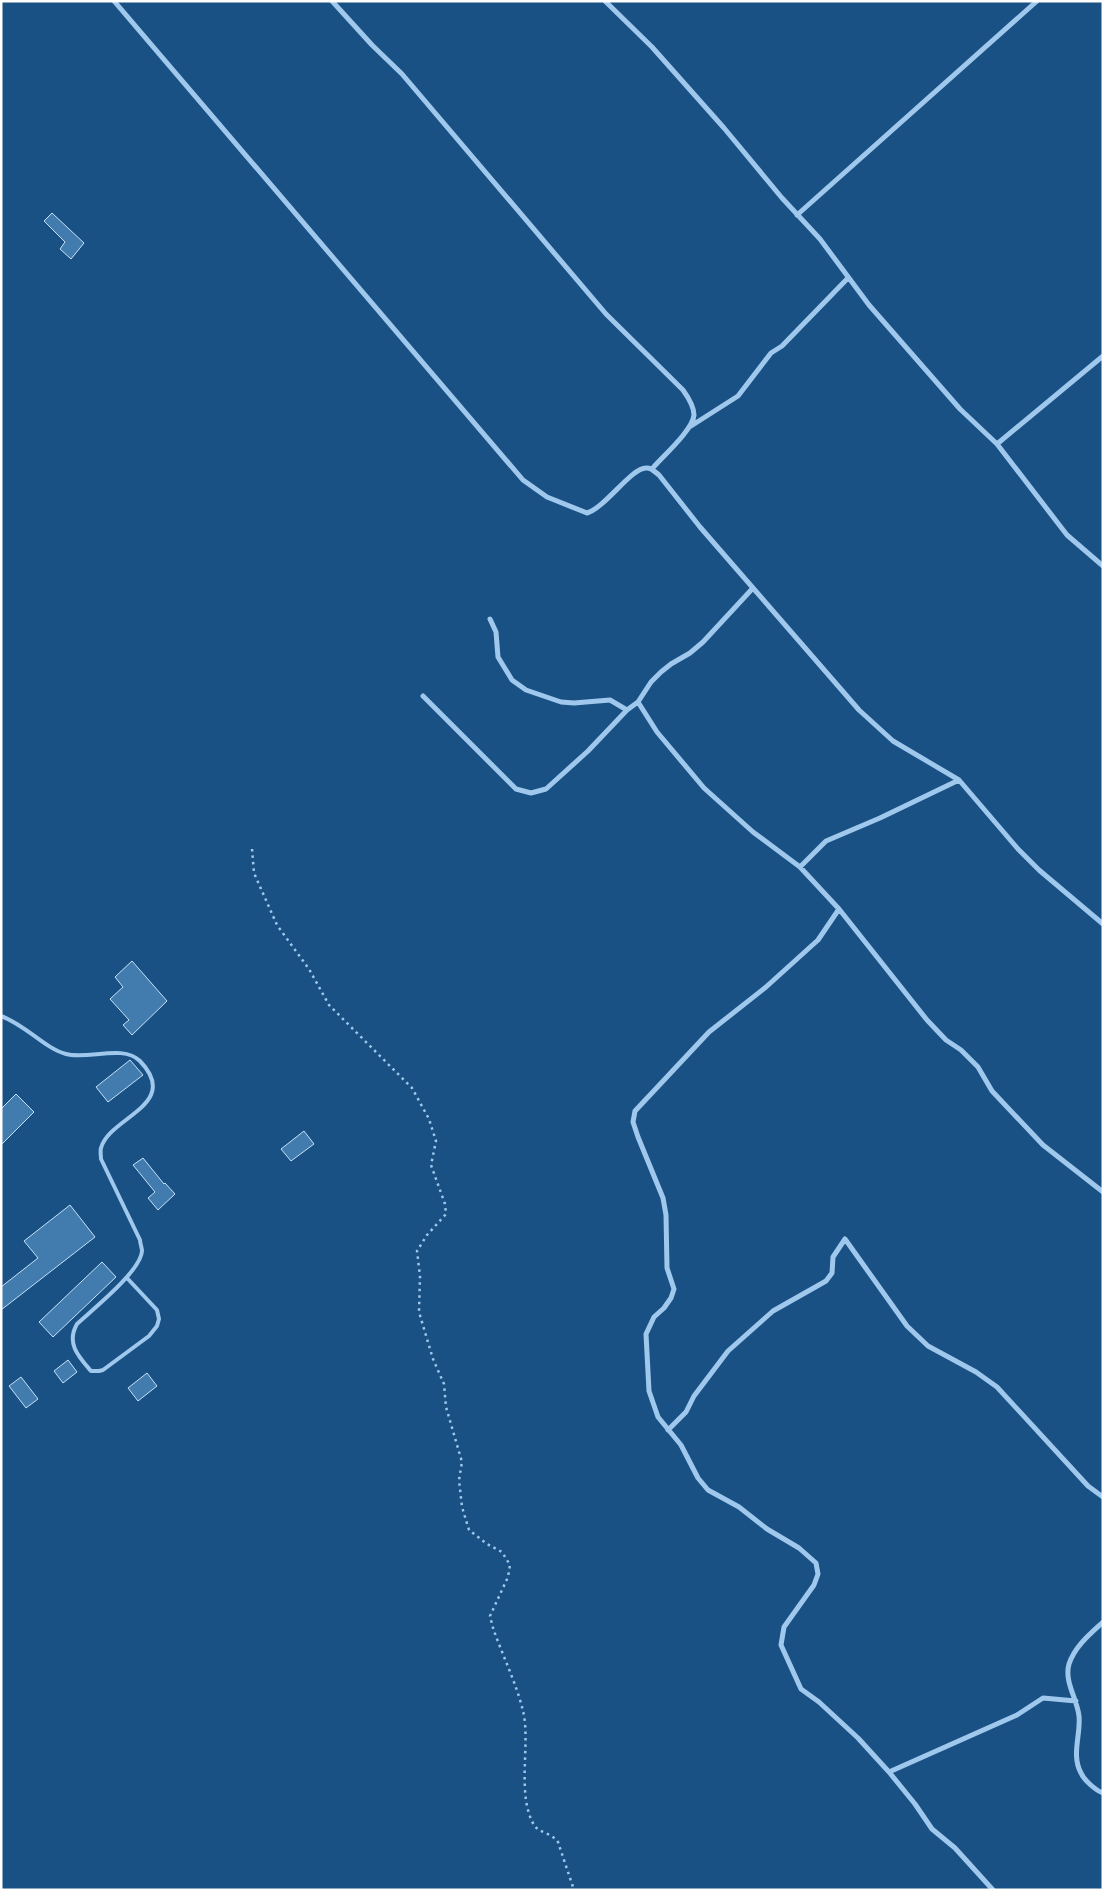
<svg xmlns="http://www.w3.org/2000/svg" width="1104" height="1891" font-family="Commissioner,sans-serif">
<style>
.building{fill:#427cae;stroke:#c5e1f9}
.lines{fill:none;stroke-linecap:round;stroke-linejoin:round}
.path{stroke:#9fc8ec;stroke-width:2.5;stroke-dasharray:2.5 4;stroke-linecap:butt}
.lane{stroke:#9fc8ec;stroke-width:4}
.street{stroke:#9fc8ec;stroke-width:5}
</style>
<rect width="100%" height="100%" fill="#195185"/>
<path class="building" d="M52 213 84 243 71 259 60 249 65 242 44 221Z
M132 961 167 1001 132 1035 123 1025 129 1020 110 999 123 987 115 977Z
M130 1060 143 1075 108 1102 96 1087Z
M16 1094 34 1112 1 1145V1109Z
M304 1131 314 1144 291 1161 281 1149Z
M143 1158 164 1184 165 1183 175 1194 158 1210 148 1198 155 1192 133 1165Z
M70 1205 95 1237 1 1310V1287L38 1258 24 1241Z
M102 1262 116 1277 53 1337 39 1322Z
M68 1360 77 1372 63 1383 54 1371Z
M147 1373 157 1386 138 1401 128 1388Z
M21 1377 38 1399 26 1408 9 1386Z"/>
<g class="lines">
<path class="path" d="M252 849 254 873 277 925 309 969 329 1005 412 1088 429 1119 436 1141 431 1165 445 1204 446 1214 427 1235 417 1251 420 1276 419 1312 433 1359 444 1384 446 1407 462 1462 459 1480 462 1507 469 1530 487 1544 502 1552 510 1565 508 1577 490 1616 493 1628C502 1654 517 1685 523 1711 531 1743 516 1794 534 1825 539 1833 552 1833 558 1842L574 1890"/>
<path class="lane" d="M1 1016C26 1025 44 1048 66 1054 88 1060 123 1044 140 1061 182 1105 109 1117 101 1148 100 1151 101 1156 101 1159L140 1240C140 1243 142 1248 142 1251 141 1271 92 1310 77 1324 66 1343 78 1356 91 1371H99L103 1370 149 1336 157 1326 159 1319 157 1310 127 1278"/>
<path class="street" d="M114 1 523 480 547 497 587 513C606 507 631 468 646 468 651 467 655 472 659 475L700 527 859 710 893 741 959 780 1018 849 1039 870 1103 924
M332 1 372 45 402 74 606 314 683 390C688 397 694 406 694 415 693 430 662 457 652 469
M605 1 652 47 724 128 782 198 820 239 869 305 960 409 997 444 1067 535 1103 566
M797 215 1037 1
M691 426 738 396 771 353 782 346 848 278
M997 444 1103 356
M490 619 496 632 498 657 512 680 526 690 561 702 574 703 610 700 627 710
M423 696 516 789 531 793 546 789 588 751 627 710 638 702 651 682 661 672 671 664 690 653 703 642 753 588
M638 702 657 732 704 788 753 832 800 867 839 909 927 1020 946 1040 961 1050 978 1067 992 1091 1043 1145 1103 1192
M800 867 826 841 880 818 959 780
M839 909 818 940 766 987 709 1032 635 1111 633 1122 638 1137 663 1198 666 1215 667 1268 674 1289 671 1298 664 1308 654 1317 646 1334 649 1391 658 1417 681 1445 698 1478 708 1490 739 1507 767 1529 799 1548 816 1563 818 1574 814 1585 784 1627 781 1645 801 1689 819 1702 858 1738 889 1772 915 1804 932 1829 955 1848 993 1890
M668 1430 686 1412 694 1396 728 1351 773 1311 826 1281 832 1273 833 1257 845 1239 907 1326 928 1346 976 1372 997 1387 1088 1486 1103 1497
M1103 1622C1090 1634 1075 1646 1069 1664 1064 1682 1077 1698 1079 1716 1081 1734 1071 1755 1081 1773 1084 1780 1095 1790 1103 1793
M889 1772 1017 1715 1043 1698 1076 1701"/>
</g>
<rect width="1104" height="1891" fill="none" stroke="#ffffff" stroke-width="5"/>
</svg>
